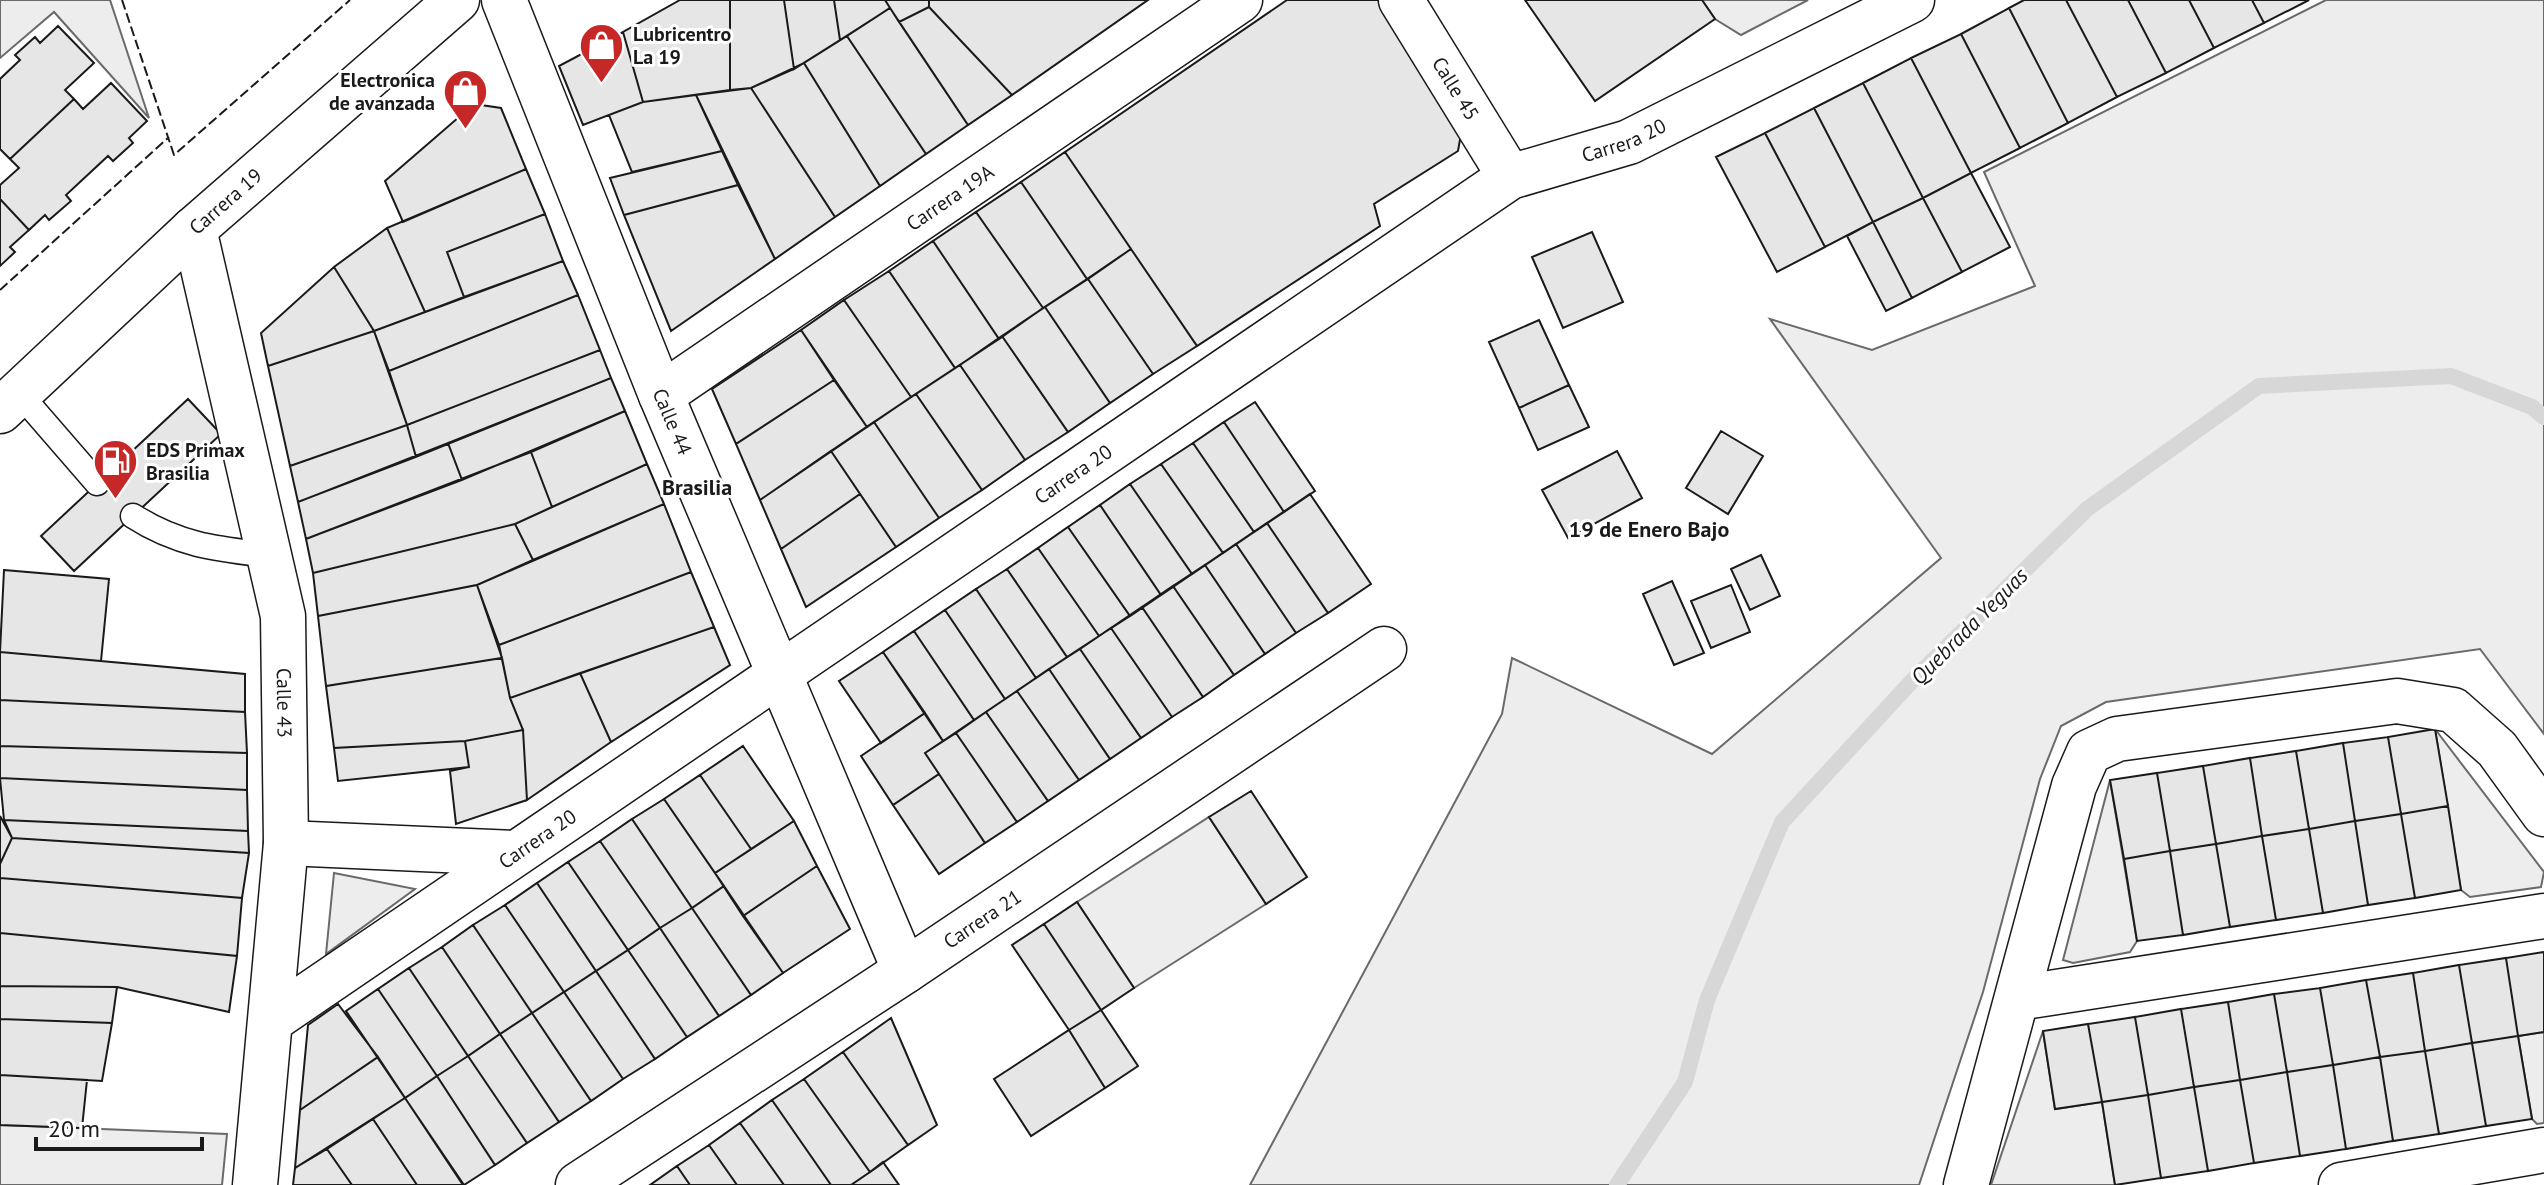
<svg xmlns="http://www.w3.org/2000/svg" width="2544" height="1185" font-family="'PT Sans',sans-serif">
<style>
.built{fill:#ededed;stroke:#6a6a6a;stroke-width:2}
.lines{fill:none;stroke-linecap:round;stroke-linejoin:round}
.stream{stroke:#d7d7d7;stroke-width:16}
.building{fill:#e6e6e6;stroke:#1a1a1a;stroke-width:2}
.lane-casing{stroke:#1a1a1a;stroke-width:27}
.street-casing{stroke:#1a1a1a;stroke-width:47}
.primary-casing{stroke:#1a1a1a;stroke-width:47}
.lane{stroke:#fff;stroke-width:24}
.street{stroke:#fff;stroke-width:44}
.primary{stroke:#fff;stroke-width:44}
.fence{stroke:#1a1a1a;stroke-width:2;stroke-dasharray:10 4;stroke-linecap:butt}
.labels{text-anchor:middle;dominant-baseline:central;stroke-width:6;stroke-linejoin:round;paint-order:stroke}
.poi-label{font-size:20px;font-weight:bold;fill:#1a1a1a;stroke:#fff;text-anchor:start}
.street-label{font-size:20px;fill:#1a1a1a;stroke:#fff}
.neighbourhood-label{font-size:22px;font-weight:bold;fill:#1a1a1a;stroke:#fff}
.water-label{font-size:22px;font-style:italic;fill:#1a1a1a;stroke:#fff}
</style>
<rect width="100%" height="100%" fill="#fff"/>
<path class="built" d="M0 0H110L149 118 54 12 0 58Z
M1702 0H1808L1741 35 1715 19Z
M2326 0H2544V734L2480 649 2106 702 2061 726 2040 779 1983 992 1919 1185H1250L1502 714 1512 658 1712 754 1941 558 1770 319 1872 350 2035 286 1984 172Z
M2435 729 2544 872 2541 887 2470 897 2461 890Z
M2110 780 2137 941 2130 952 2073 963 2063 960Z
M1209 817 1266 904 1134 988 1077 902Z
M334 873 415 889 326 954Z
M2043 1031 2055 1109 2102 1102 2115 1185H1991Z
M2544 1032V1123L2537 1124 2532 1119 2518 1036Z
M0 1125 227 1134 222 1185H0Z"/>
<g class="lines">
<path class="stream" d="M1617 1185 1685 1082 1707 1000 1782 822 1912 681 2087 509 2259 386 2451 376 2532 407 2544 417"/>
</g>
<path class="building" d="M680 0H730V90L643 102 623 32Z
M730 0H784L794 69 751 88 730 90Z
M784 0H834L840 40 794 69Z
M834 0H885L890 8 840 40Z
M885 0H929V7L899 22Z
M929 0H1148L1012 95 929 7Z
M1287 0H1378L1464 117 1458 151 1374 204 1380 226 1197 346 1065 152Z
M1525 0H1702L1715 19 1595 101Z
M2024 0H2066L2117 97 2068 123 2009 8Z
M2066 0H2128L2166 73 2117 97Z
M2128 0H2189L2214 48 2166 73Z
M2189 0H2252L2264 23 2214 48Z
M2252 0H2309L2264 23Z
M929 7 1012 95 968 125 899 22Z
M890 8 968 125 926 154 847 36Z
M2009 8 2068 123 2020 148 1961 34Z
M58 26 94 63 65 90 74 99 10 159 0 149V79L20 60 15 55 35 37 40 43Z
M623 32 643 102 583 125 559 66Z
M1961 34 2020 148 1971 173 1911 58Z
M847 36 926 154 880 186 804 63Z
M1911 58 1971 173 1923 198 1863 83Z
M804 63 880 186 835 217 751 88Z
M111 83 147 121 129 138 133 143 113 161 108 156 66 195 71 201 49 220 45 215 29 230 0 199V185L19 168 10 159 74 99 83 109Z
M1863 83 1923 198 1873 222 1814 108Z
M751 88 835 217 775 259 696 95Z
M696 95 722 151 632 172 609 115 643 102Z
M474 104 501 108 526 169 403 222 385 181Z
M1814 108 1873 222 1825 247 1765 133Z
M1765 133 1825 247 1777 272 1716 157Z
M722 151 738 185 624 215 610 178Z
M1065 152 1131 249 1087 279 1021 182Z
M526 169 545 214 447 252 464 297 425 312 387 228Z
M1971 173 2010 247 1962 272 1923 198Z
M1021 182 1087 279 1043 308 976 212Z
M738 185 775 259 671 331 624 215Z
M1923 198 1962 272 1912 298 1873 222Z
M0 199 29 230 10 247 15 252 0 266Z
M976 212 1043 308 999 339 933 241Z
M545 214 563 261 464 297 447 252Z
M1873 222 1912 298 1886 311 1847 236Z
M387 228 425 312 374 331 334 267Z
M1592 232 1623 302 1563 328 1532 257Z
M933 241 999 339 955 368 889 271Z
M1131 249 1197 346 1153 374 1088 279Z
M563 261 578 295 389 371 374 331Z
M334 267 374 331 268 366 261 333Z
M889 271 955 368 911 397 844 300Z
M1088 279 1153 374 1110 403 1045 307Z
M578 295 600 350 407 425 389 371Z
M844 300 911 397 867 427 801 330Z
M1045 307 1110 403 1068 432 1002 336Z
M1539 320 1569 385 1519 408 1489 342Z
M801 330 834 380 736 444 712 389Z
M374 331 407 425 290 466 268 366Z
M1002 336 1068 432 1025 460 960 365Z
M600 350 611 378 416 457 407 425Z
M960 365 1025 460 982 490 916 394Z
M611 378 625 411 462 480 448 443Z
M834 380 867 427 760 500 736 444Z
M1569 385 1589 427 1538 450 1519 408Z
M916 394 982 490 939 518 874 422Z
M188 399 221 434 74 571 41 536Z
M1255 402 1315 491 1284 512 1224 422Z
M625 411 647 464 552 507 531 452Z
M874 422 939 518 896 547 831 451Z
M1224 422 1284 512 1254 532 1193 443Z
M407 425 416 457 298 502 290 466Z
M1721 431 1763 456 1728 514 1686 488Z
M448 443 462 480 306 539 298 502Z
M1193 443 1254 532 1223 553 1161 464Z
M831 451 860 494 781 549 760 500Z
M1617 451 1642 498 1568 538 1542 490Z
M531 452 552 507 515 524 313 573 306 539Z
M647 464 664 504 533 560 515 524Z
M1161 464 1223 553 1192 574 1130 484Z
M1130 484 1192 574 1161 595 1100 505Z
M860 494 896 547 806 607 781 549Z
M1310 494 1371 584 1328 613 1267 523Z
M664 504 691 572 499 645 477 585Z
M1100 505 1161 595 1130 616 1068 527Z
M1267 523 1328 613 1296 633 1236 544Z
M515 524 533 560 477 585 318 616 313 573Z
M1068 527 1130 616 1099 636 1038 548Z
M1236 544 1296 633 1265 654 1205 565Z
M1038 548 1099 636 1067 657 1007 569Z
M1761 555 1780 596 1750 610 1731 569Z
M1205 565 1265 654 1234 675 1173 586Z
M1007 569 1067 657 1036 678 976 589Z
M4 570 109 579 101 661 0 652Z
M691 572 714 627 510 698 499 645Z
M1672 581 1704 653 1674 665 1643 594Z
M477 585 502 658 326 686 318 616Z
M1731 585 1750 632 1711 648 1691 601Z
M1173 586 1234 675 1203 697 1142 607Z
M976 589 1036 678 1005 699 945 610Z
M1142 607 1203 697 1172 717 1111 628Z
M945 610 1005 699 974 720 914 631Z
M714 627 730 665 611 742 580 673Z
M1111 628 1172 717 1141 738 1080 649Z
M914 631 974 720 943 741 883 652Z
M1080 649 1141 738 1110 759 1049 669Z
M0 652 245 674V712L0 700Z
M883 652 925 713 881 743 839 681Z
M502 658 510 698 523 730 465 741 334 748 326 686Z
M1049 669 1110 759 1079 780 1017 691Z
M580 673 611 742 527 800 523 730 510 698Z
M1017 691 1079 780 1048 801 986 712Z
M0 700 245 712 247 753 0 746Z
M986 712 1048 801 1017 822 956 733Z
M925 713 943 741 925 753 939 774 893 805 861 756Z
M2435 729 2448 806 2401 814 2388 737Z
M523 730 527 800 456 824 450 771 469 767 465 741Z
M956 733 1017 822 985 843 925 753Z
M2388 737 2401 814 2355 821 2343 743Z
M465 741 469 767 338 781 334 748Z
M2343 743 2355 821 2309 829 2296 751Z
M0 746 247 753V790L0 778Z
M743 746 794 821 751 849 700 775Z
M2296 751 2309 829 2262 836 2250 758Z
M2250 758 2262 836 2216 844 2203 766Z
M2203 766 2216 844 2170 851 2157 773Z
M2157 773 2170 851 2124 859 2110 780Z
M939 774 985 843 939 874 893 805Z
M700 775 751 849 715 873 664 799Z
M0 778 247 790 248 831 4 820Z
M1251 791 1307 877 1266 904 1209 817Z
M664 799 724 886 692 908 632 819Z
M2448 806 2461 890 2415 898 2401 814Z
M2401 814 2415 898 2368 905 2355 821Z
M0 816 12 838 0 864Z
M632 819 692 908 660 928 600 841Z
M4 820 248 831 249 853 12 838Z
M794 821 817 866 743 916 715 873Z
M2355 821 2368 905 2323 913 2309 829Z
M2309 829 2323 913 2276 920 2262 836Z
M2262 836 2276 920 2230 927 2216 844Z
M12 838 249 853 242 898 0 878V864Z
M600 841 660 928 628 950 568 862Z
M2216 844 2230 927 2183 935 2170 851Z
M2170 851 2183 935 2137 941 2124 859Z
M568 862 628 950 596 971 537 883Z
M817 866 850 929 783 973 743 916Z
M0 878 242 898 237 956 0 933Z
M537 883 596 971 564 992 505 905Z
M724 886 783 973 751 995 692 908Z
M1077 902 1134 988 1101 1010 1044 924Z
M505 905 564 992 532 1013 473 925Z
M692 908 751 995 719 1016 660 928Z
M1044 924 1101 1010 1069 1030 1012 945Z
M473 925 532 1013 500 1034 442 947Z
M660 928 719 1016 687 1037 628 950Z
M0 933 237 956 229 1012 117 987 0 986Z
M442 947 500 1034 468 1056 409 968Z
M628 950 687 1037 655 1059 596 971Z
M2544 952V1032L2518 1036 2506 958Z
M2506 958 2518 1036 2472 1043 2459 965Z
M2459 965 2472 1043 2425 1051 2413 973Z
M409 968 468 1056 437 1076 378 989Z
M596 971 655 1059 623 1079 564 992Z
M2413 973 2425 1051 2380 1057 2366 980Z
M2366 980 2380 1057 2333 1065 2320 988Z
M0 986 117 987 112 1023 0 1019Z
M2320 988 2333 1065 2287 1072 2274 994Z
M378 989 437 1076 405 1098 346 1011Z
M564 992 623 1079 591 1101 532 1013Z
M2274 994 2287 1072 2240 1080 2228 1002Z
M2228 1002 2240 1080 2194 1087 2181 1009Z
M338 1004 378 1057 300 1110 308 1025Z
M2181 1009 2194 1087 2148 1095 2135 1017Z
M1101 1010 1138 1066 1105 1088 1069 1030Z
M532 1013 591 1101 559 1122 500 1034Z
M2135 1017 2148 1095 2102 1102 2088 1024Z
M891 1018 937 1125 908 1145 843 1052Z
M0 1019 112 1023 102 1081 0 1075Z
M2088 1024 2102 1102 2055 1109 2043 1031Z
M1069 1030 1105 1088 1031 1136 994 1079Z
M500 1034 559 1122 527 1143 468 1056Z
M2518 1036 2532 1119 2486 1126 2472 1043Z
M2472 1043 2486 1126 2439 1134 2425 1051Z
M2425 1051 2439 1134 2393 1141 2380 1057Z
M843 1052 908 1145 870 1172 804 1079Z
M468 1056 527 1143 495 1165 437 1076Z
M378 1057 405 1098 295 1168 300 1110Z
M2380 1057 2393 1141 2346 1149 2333 1065Z
M2333 1065 2346 1149 2300 1156 2287 1072Z
M2287 1072 2300 1156 2254 1163 2240 1080Z
M0 1075 87 1080 82 1128 0 1125Z
M437 1076 495 1165 464 1185 405 1098Z
M804 1079 870 1172 851 1185H831L772 1100Z
M2240 1080 2254 1163 2208 1171 2194 1087Z
M2194 1087 2208 1171 2161 1178 2148 1095Z
M2148 1095 2161 1178 2115 1185 2102 1102Z
M405 1098 463 1185H417L373 1119Z
M772 1100 831 1185H784L740 1123Z
M373 1119 417 1185H352L327 1149Z
M740 1123 784 1185H737L709 1145Z
M709 1145 737 1185H690L677 1166Z
M327 1149 352 1185H293L295 1168Z
M883 1162 899 1185H851L870 1172Z
M677 1166 690 1185H650Z"/>
<g class="lines">
<defs>
<path id="lane" d="M19 393 97 483
M133 516C178 545 217 549 269 555"/>
<g id="street">
<path id="s1" d="M504 0 661 395 905 971"/>
<path id="s2" d="M1401 0 1510 177"/>
<path id="s3" d="M194 229 283 616 286 843 255 1185"/>
<path id="s4" d="M661 395 1240 0"/>
<path d="M286 843 513 853"/>
<path d="M2018 998 2544 916"/>
<path id="s5" d="M273 1019 1510 177 1629 142 1912 0"/>
<path id="s6" d="M578 1185 905 971 1384 649"/>
<path d="M1966 1185 2074 786 2089 752 2117 739 2397 701 2453 710 2497 749 2544 814"/>
<path d="M2341 1185 2544 1150"/>
</g>
<g id="primary">
<path id="s7" d="M0 411 194 229 457 0"/>
</g>
</defs>
<use href="#lane" class="lane-casing"/>
<use href="#street" class="street-casing"/>
<use href="#primary" class="primary-casing"/>
<use href="#lane" class="lane"/>
<use href="#street" class="street"/>
<use href="#primary" class="primary"/>
<path class="fence" d="M122 0 174 155 350 0
M0 290 169 137"/>
</g>
<defs>
<symbol id="shop-pin" viewBox="-11 -11 22 30"><path d="M0 17L-7.5 6A9.5 9.5 0 1 1 7.5 6Z" fill="#c62828" stroke="#fff"/><path d="M-5-2.5h2.3a2.7 3.5 0 0 1 5.4 0H5L5.5 6h-11ZM-1.5-2.5h3a1.5 2.3 0 0 0-3 0Z" fill="#fff"/></symbol>
<symbol id="fuel-pin" viewBox="-11 -11 22 30"><path d="M0 17L-7.5 6A9.5 9.5 0 1 1 7.5 6Z" fill="#c62828" stroke="#fff"/><path d="M-5.5-6h7V0h2V4h1.3V-2.5L3-4.5l.8-.8L6-3V5H2.5V1h-1V6h-7ZM-4.2-4.7v3.2H.2V-4.7Z" fill="#fff"/></symbol>
</defs>
<g fill-rule="evenodd">
<use href="#shop-pin" x="576" y="20" width="51" height="69"/>
<use href="#shop-pin" x="440" y="66" width="51" height="69"/>
<use href="#fuel-pin" x="90" y="436" width="51" height="69"/>
</g>
<g class="labels">
<g class="poi-label">
<text x="633" y="34">Lubricentro<tspan x="633" dy="23">La 19</tspan></text>
<text x="435" y="80" text-anchor="end">Electronica<tspan x="435" dy="23">de avanzada</tspan></text>
<text x="146" y="450">EDS Primax<tspan x="146" dy="23">Brasilia</tspan></text>
</g>
<g class="street-label">
<text stroke="none"><textPath href="#s2" startOffset="104">Calle 45</textPath></text>
<text stroke="none"><textPath href="#s5" startOffset="1616">Carrera 20</textPath></text>
<text stroke="none"><textPath href="#s4" startOffset="350">Carrera 19A</textPath></text>
<text stroke="none"><textPath href="#s7" startOffset="308">Carrera 19</textPath></text>
<text stroke="none"><textPath href="#s1" startOffset="454">Calle 44</textPath></text>
<text stroke="none"><textPath href="#s5" startOffset="968">Carrera 20</textPath></text>
<text stroke="none"><textPath href="#s3" startOffset="484">Calle 43</textPath></text>
<text stroke="none"><textPath href="#s5" startOffset="320">Carrera 20</textPath></text>
<text stroke="none"><textPath href="#s6" startOffset="484">Carrera 21</textPath></text>
</g>
<g class="neighbourhood-label">
<text x="697" y="487">Brasilia</text>
<text x="1649" y="529">19 de Enero Bajo</text>
</g>
<g class="water-label">
<text transform="translate(1969 626) rotate(-45)">Quebrada Yeguas</text>
</g>
</g>
<path d="M36 1137v12h166v-12" fill="none" stroke="#1a1a1a" stroke-width="4"/>
<text x="48" y="1137" font-size="24" fill="#1a1a1a" stroke="#ffffff" stroke-width="6" paint-order="stroke">20 m</text>
</svg>
